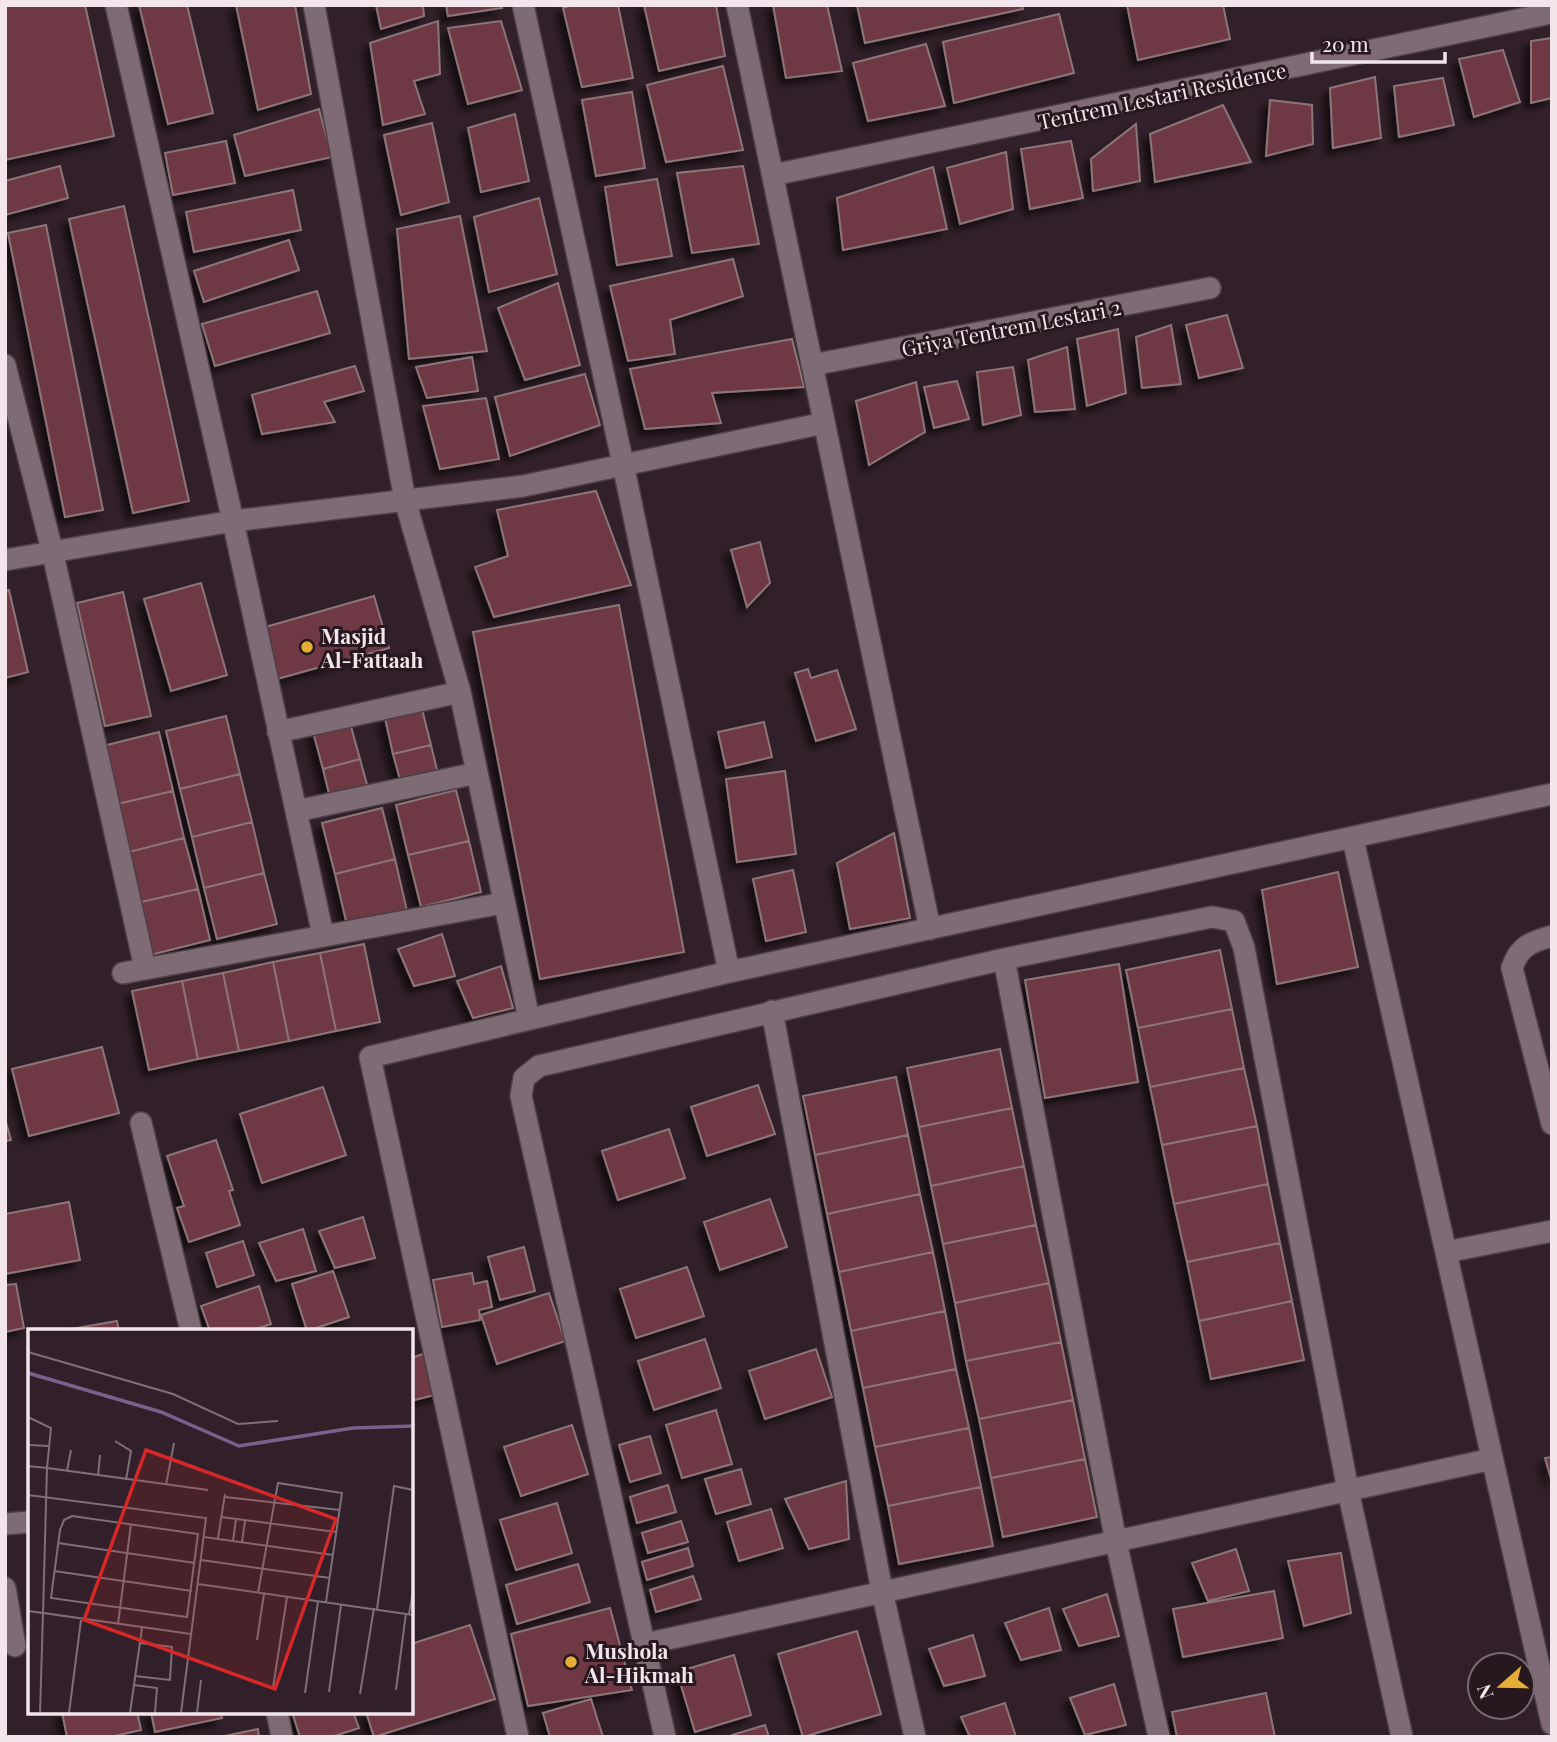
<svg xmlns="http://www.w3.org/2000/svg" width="1557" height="1742" font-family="'Playfair Display',serif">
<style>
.building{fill:#6e3945;stroke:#8c7579;stroke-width:2;filter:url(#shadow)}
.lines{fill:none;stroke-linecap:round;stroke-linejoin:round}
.minor-casing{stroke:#4c3f46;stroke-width:24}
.minor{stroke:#7f6b75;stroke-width:21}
.poi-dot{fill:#e5ad35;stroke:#27171f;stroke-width:2.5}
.labels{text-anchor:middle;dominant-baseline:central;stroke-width:6;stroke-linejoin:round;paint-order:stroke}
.street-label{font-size:21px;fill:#f2e6ec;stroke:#27171f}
.poi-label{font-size:21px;font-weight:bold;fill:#f2e6ec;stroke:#27171f;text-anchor:start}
.inset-river{fill:none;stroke:#79608d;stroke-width:3.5}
.inset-road{fill:none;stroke:#7e6f77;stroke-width:2}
.view{fill:#d62828;fill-opacity:0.15;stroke:#d62828;stroke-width:3.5}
.inset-edge{fill:none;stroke:#f2e6ec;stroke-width:3.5}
</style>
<defs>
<filter id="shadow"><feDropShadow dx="-6" dy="6" stdDeviation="3.5" flood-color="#0009"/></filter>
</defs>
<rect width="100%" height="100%" fill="#312029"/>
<path class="building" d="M5 5H85L114 136 5 160Z
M139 5H187L213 113 168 124Z
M236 5H295L311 94 258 110Z
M376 5H423L424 16 381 29Z
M446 5H501L502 8 448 16Z
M573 5H618L633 78 582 87 563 8Z
M644 5H716L725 56 659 71Z
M773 5H827L842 71 786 78Z
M857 5H1022L1023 9 865 43Z
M1127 5H1223L1230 39 1138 60Z
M1059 14 1074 73 954 103 943 42Z
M438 21 440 74 414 81 425 114 383 125 370 43Z
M501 21 522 90 468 104 448 28Z
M1552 38V98L1531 103V41Z
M926 44 945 106 868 121 853 63Z
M1503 50 1520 102 1474 117 1459 59Z
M723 66 743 150 666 162 647 85Z
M1375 77 1381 138 1333 148 1330 88Z
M1443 78 1454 125 1399 137 1394 86Z
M632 92 645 168 596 176 582 100Z
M1270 100 1312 105 1313 144 1266 156Z
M1223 105 1251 162 1155 182 1150 134Z
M319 109 332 157 245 176 234 135Z
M515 114 529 181 481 192 468 128Z
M432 123 449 202 401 215 384 135Z
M1136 124 1140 181 1093 191 1091 159Z
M226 141 235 183 173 195 165 153Z
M1071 141 1083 198 1030 209 1021 149Z
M1006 152 1013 209 960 224 947 168Z
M60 166 68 198 5 215V181Z
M743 166 759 244 692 253 677 173Z
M933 167 947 229 843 250 837 198Z
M657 179 672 256 617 265 605 187Z
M293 190 301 230 194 252 186 212Z
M539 198 557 274 489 292 474 217Z
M124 206 189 501 133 513 69 219Z
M460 216 487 351 409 359 397 229Z
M46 225 103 510 65 517 8 233Z
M289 240 299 270 204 302 194 271Z
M733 259 743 296 670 320 675 354 628 361 610 286Z
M558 283 580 365 525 380 498 308Z
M317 291 330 333 215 366 202 324Z
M1227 315 1243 368 1199 378 1186 325Z
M1171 325 1181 384 1142 388 1136 337Z
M1118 329 1126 393 1087 406 1077 339Z
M792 339 804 387 712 393 721 423 645 429 630 369Z
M1067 347 1075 409 1035 412 1028 360Z
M472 357 478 391 427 398 416 367Z
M355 366 364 391 324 402 335 422 262 434 252 395Z
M1013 367 1021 415 983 425 977 372Z
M585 374 600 425 510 456 495 397Z
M957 381 969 419 934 428 924 387Z
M916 382 925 432 869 465 856 401Z
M486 398 499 459 440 469 423 406Z
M596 491 631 585 494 617 475 567 508 556 497 510Z
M760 542 770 583 747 607 731 550Z
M201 583 227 675 171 691 144 599Z
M9 590 28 672 5 678V591Z
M123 592 151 716 105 726 77 603Z
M374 596 389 648 277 679 262 628Z
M619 605 684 952 540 979 473 632Z
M808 669 811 678 837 670 856 729 816 741 795 673Z
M422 709 431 745 393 754 385 718Z
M226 716 240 774 180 789 166 731Z
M764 722 772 757 726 768 718 732Z
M350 723 360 759 323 769 313 732Z
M159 732 173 791 113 805 99 747Z
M431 745 438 774 401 783 393 754Z
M360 759 368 788 330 798 323 769Z
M785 771 796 854 737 862 726 779Z
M240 774 252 822 192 837 180 789Z
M456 790 469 841 408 855 396 805Z
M173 791 184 838 125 853 113 805Z
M382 808 395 859 335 874 322 823Z
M252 822 264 873 204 888 192 837Z
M894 833 910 918 850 929 837 863Z
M184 838 198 889 137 903 125 853Z
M469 841 481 892 421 907 408 855Z
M395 859 407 911 347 925 335 874Z
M793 870 806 932 766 941 753 879Z
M1338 872 1358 967 1277 984 1262 890Z
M264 873 277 924 217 939 204 888Z
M198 889 210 940 150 955 137 903Z
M442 934 455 976 414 986 398 949Z
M364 944 380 1022 336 1031 320 953Z
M1220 950 1232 1009 1138 1028 1126 970Z
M320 953 336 1031 289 1041 273 962Z
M273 962 289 1041 239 1051 223 973Z
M1119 964 1138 1082 1045 1098 1025 980Z
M501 966 513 1008 473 1018 457 981Z
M223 973 239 1051 198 1059 182 981Z
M182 981 198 1059 149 1070 132 991Z
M1232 1009 1244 1068 1150 1087 1138 1028Z
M102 1047 119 1113 29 1136 12 1069Z
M1000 1049 1012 1108 919 1127 907 1068Z
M1244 1068 1257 1126 1162 1145 1150 1087Z
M896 1077 908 1135 815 1155 803 1096Z
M758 1085 775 1134 707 1156 691 1107Z
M323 1087 346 1155 262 1183 240 1114Z
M1012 1108 1024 1166 931 1186 919 1127Z
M5 1119 11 1140 5 1141Z
M1257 1126 1268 1184 1174 1204 1162 1145Z
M669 1129 685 1178 618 1200 602 1151Z
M908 1135 920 1194 827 1214 815 1155Z
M216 1140 233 1190 229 1191 240 1225 189 1242 177 1208 184 1206 167 1156Z
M1024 1166 1036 1225 943 1244 931 1186Z
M1268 1184 1280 1243 1187 1262 1174 1204Z
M920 1194 933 1252 839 1272 827 1214Z
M770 1199 787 1247 720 1270 704 1222Z
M69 1202 80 1260 5 1274V1214Z
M363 1217 375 1258 335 1268 319 1231Z
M1036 1225 1049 1283 955 1303 943 1244Z
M303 1229 316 1271 276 1281 259 1243Z
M243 1241 254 1275 217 1287 206 1253Z
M1280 1243 1292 1301 1199 1321 1187 1262Z
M524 1247 535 1291 500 1300 488 1257Z
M933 1252 945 1311 851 1331 839 1272Z
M687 1267 704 1316 636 1338 620 1289Z
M333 1271 349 1317 307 1331 292 1284Z
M472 1273 474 1284 487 1281 492 1307 479 1310 480 1320 442 1327 433 1280Z
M1049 1283 1061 1342 966 1361 955 1303Z
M16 1284 24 1328 5 1332V1285Z
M259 1286 271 1324 250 1331H210L201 1306Z
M549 1293 565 1341 497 1364 481 1315Z
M1292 1301 1304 1360 1211 1379 1199 1321Z
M945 1311 956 1369 863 1388 851 1331Z
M117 1321 119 1331H60Z
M705 1339 721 1388 654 1410 638 1361Z
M1061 1342 1073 1400 979 1419 966 1361Z
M816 1349 832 1397 765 1419 749 1371Z
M429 1352 442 1393 411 1401V1358Z
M956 1369 969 1428 875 1447 863 1388Z
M1073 1400 1085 1459 991 1478 979 1419Z
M716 1410 732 1464 682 1478 666 1425Z
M572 1425 588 1474 521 1496 504 1447Z
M969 1428 981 1487 888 1506 875 1447Z
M650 1436 661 1473 630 1482 619 1445Z
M1552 1457V1482L1545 1458Z
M1085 1459 1097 1517 1003 1537 991 1478Z
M741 1469 751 1504 716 1514 705 1479Z
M846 1481 849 1539 809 1549 785 1499Z
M668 1485 676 1512 637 1523 630 1497Z
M981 1487 993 1546 899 1564 888 1506Z
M557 1503 572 1553 516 1570 500 1520Z
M771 1509 783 1548 739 1561 727 1522Z
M681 1521 688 1542 648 1553 642 1533Z
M688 1548 693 1566 647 1580 642 1562Z
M1236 1549 1249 1591 1208 1601 1192 1563Z
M1341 1553 1351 1613 1304 1626 1288 1561Z
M578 1564 590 1602 517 1624 506 1585Z
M693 1576 701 1599 656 1612 650 1590Z
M1274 1591 1283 1638 1183 1657 1173 1609Z
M1107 1594 1119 1636 1079 1646 1063 1609Z
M610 1608 632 1690 528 1706 511 1634Z
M1049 1608 1061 1650 1021 1660 1005 1623Z
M470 1625 495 1699 374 1737 366 1712H411V1644Z
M857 1631 881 1714 803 1737 778 1654Z
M973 1635 985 1676 944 1686 929 1649Z
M734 1655 751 1715 695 1732 677 1672Z
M1114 1684 1126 1725 1085 1735 1070 1698Z
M1266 1693 1275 1737H1177L1172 1712Z
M591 1699 603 1737H550L543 1713Z
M1005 1703 1016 1737H970L961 1717Z
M62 1712H137L141 1730 110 1737H67Z
M151 1712H221L222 1718 155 1732Z
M292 1712H353L359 1728 331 1737H300Z
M765 1725 769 1737H733L732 1735Z
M258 1729 259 1737H220Z"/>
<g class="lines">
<defs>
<path id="minor" d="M116 5 233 521 323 935
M314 5 405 500 460 692 529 1019
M523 5 623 464 729 972
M737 5 930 929
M773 175 1551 13
M5 365 53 554 145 968
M812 365 1210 288
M5 560 233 521 523 486 824 423
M278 732 460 692
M296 811 477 773
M1353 839 1552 1724
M1552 936C1531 942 1519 946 1512 968L1552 1124
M1004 959 1116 1542 1159 1737
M123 973 503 903
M772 1011 882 1591 915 1737
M141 1123 191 1331
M1446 1252 1552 1231
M5 1524 30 1522
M5 1588 15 1646
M645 1644 1492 1459
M277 1712 282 1737
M518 1737 370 1057 729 972 1552 794
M665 1737 521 1096 524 1078 539 1066 1004 959 1212 917 1234 921 1244 948 1348 1490 1402 1737"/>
</defs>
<use href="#minor" class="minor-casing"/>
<use href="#minor" class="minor"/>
</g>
<g class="poi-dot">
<circle cx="307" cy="647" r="7"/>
<circle cx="571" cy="1662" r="7"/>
</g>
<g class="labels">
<g class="street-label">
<text transform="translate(1162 95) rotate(-12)">Tentrem Lestari Residence</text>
<text transform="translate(1011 327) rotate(-11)">Griya Tentrem Lestari 2</text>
</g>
<g class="poi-label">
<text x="321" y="635">Masjid<tspan x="321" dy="24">Al-Fattaah</tspan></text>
<text x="585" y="1650">Mushola<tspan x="585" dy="24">Al-Hikmah</tspan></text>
</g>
</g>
<g transform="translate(28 1329)">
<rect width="385" height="385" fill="#312029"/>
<path class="inset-river" d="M0 44 133 83 211 117 325 99 385 97"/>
<path class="inset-road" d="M0 23 145 65 210 95 250 92M0 88 23 99 19 139 0 137M87 112 103 122 98 151M0 116 21 117M39 142 43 121M70 147 72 126M138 156 146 114M0 166 178 189 153 384M197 168 312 181M44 187 170 205 159 288 23 269 32 201 36 191ZM193 188 308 203M176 208 305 226M190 209 197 165M205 212 208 190M214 213 217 192M30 214 167 234M173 231 302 249M26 242 164 262M170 255 385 286M230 264 250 154 314 164 298 273M349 280 366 157 385 161M0 282 15 284 19 139 180 161M381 285 385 263M90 295 103 195M229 311 236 265M107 347 142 351 144 318 112 314M106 356 129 359 127 384M245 359 259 268M368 361 378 284M301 363 313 276M277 364 290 272M332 365 346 279M12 384 15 284 163 305M41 384 53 291M102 384 114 299M169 384 173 351"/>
<path class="view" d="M118 121 308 190 247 360 56 291Z"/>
<rect width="385" height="385" class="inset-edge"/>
</g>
<rect width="1557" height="1742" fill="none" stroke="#f2e6ec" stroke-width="14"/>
<g transform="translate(1501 1686) rotate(250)"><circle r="33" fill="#27171f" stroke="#786a71" stroke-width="2"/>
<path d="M0-5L12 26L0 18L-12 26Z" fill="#e5ad35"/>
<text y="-10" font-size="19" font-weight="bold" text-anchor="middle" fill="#f2e6ec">N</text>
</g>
<path d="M1312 52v10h133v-10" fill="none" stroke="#f2e6ec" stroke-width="3.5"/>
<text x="1322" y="52" font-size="21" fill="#f2e6ec" stroke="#27171f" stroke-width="5" paint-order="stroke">20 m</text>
</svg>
